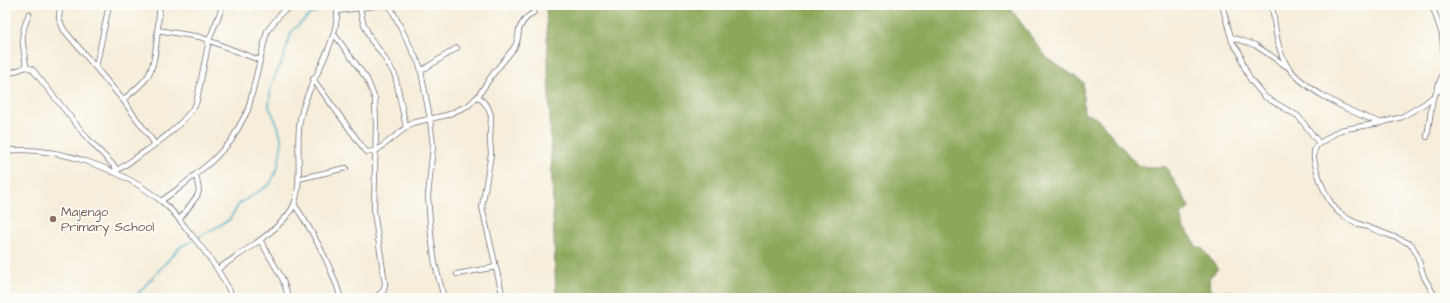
<svg xmlns="http://www.w3.org/2000/svg" width="1450" height="303" font-family="'Architects Daughter',sans-serif">
<style>
.forest{fill:#8da75a;stroke:#58644a}
.lines{fill:none;stroke-linecap:round;stroke-linejoin:round}
.stream{stroke:#4bb0ca;stroke-width:1.5}
.minor-casing{stroke:#6c6973;stroke-width:6}
.minor{stroke:#fff;stroke-width:4.5}
.education-dot{fill:#8d6e63;stroke:#fdfcf7;stroke-width:1.5}
.labels{text-anchor:middle;dominant-baseline:central;stroke-width:3.5;stroke-linejoin:round;paint-order:stroke}
.education-label{font-size:13px;fill:#785e54;stroke:#fdfcf7;text-anchor:start}
</style>
<rect width="100%" height="100%" fill="#fdfcf7"/>
<filter id="ink" filterUnits="userSpaceOnUse"><feTurbulence type="fractalNoise" baseFrequency=".025" numOctaves="2"/><feDisplacementMap in="SourceGraphic" scale="8" xChannelSelector="R" yChannelSelector="G"/><feConvolveMatrix kernelMatrix="1 2 1 2 8 2 1 2 1" color-interpolation-filters="sRGB"/></filter>
<filter id="wash" filterUnits="userSpaceOnUse"><feTurbulence type="fractalNoise" baseFrequency=".012" numOctaves="4" result="noise"/><feDisplacementMap in="SourceGraphic" scale="16" xChannelSelector="R" yChannelSelector="G"/><feGaussianBlur stdDeviation="0.9" result="paint"/><feColorMatrix in="noise" values="0 0 0 0 0 0 0 0 0 0 0 0 0 0 0 0 0 1.4 0 .05"/><feComposite in="paint" operator="in"/></filter>
<g filter="url(#wash)">
<rect width="100%" height="100%" fill="#f6edda"/>
<path class="forest" d="M546 5H1008L1047 58 1083 82 1084 113 1091 115 1099 120 1137 165 1149 167H1166L1190 208 1180 215 1184 228 1191 236 1196 246 1203 249 1218 269 1209 278 1210 288 1214 292 1231 291V298H556Z"/>
<g class="lines">
<path class="stream" d="M197 238 229 220 239 204 270 184 278 167 282 142 278 126 269 107 271 85 282 61 292 31 311 14 334 5
M134 298 180 247 194 240"/>
</g>
</g>
<g filter="url(#ink)">
<g class="lines">
<defs>
<path id="minor" d="M60 5 59 19 64 30 123 100 155 144
M1222 5 1230 34 1231 37 1255 45 1286 66
M1272 5C1275 24 1276 45 1285 62 1298 87 1352 113 1379 122
M1432 5 1442 34 1444 57 1443 73 1435 95 1424 104 1402 117 1380 123 1340 130 1317 145C1311 153 1315 165 1318 174 1333 221 1348 219 1389 235 1397 238 1405 241 1412 245L1417 255 1424 277 1436 298
M360 8 363 22 371 40 380 51 395 75 406 127
M337 11 382 5 390 6 420 66 430 119 433 146 428 196 431 235 435 264 444 298
M157 30 200 37 259 60
M334 34 367 79 375 99 376 127 374 212 385 283 384 290 375 298
M1231 37 1232 42 1240 53 1243 64 1250 79 1265 97 1298 116 1319 143
M26 67C24 42 18 40 29 14
M96 67 109 5
M421 71 457 48
M5 75 26 67 32 69 88 139 118 170
M313 79 364 149 367 152 376 151 412 123 447 115 469 105 478 96 493 74 514 48C518 42 518 37 519 30 521 23 528 16 534 12
M1439 91 1445 82
M478 96 488 107 491 116 490 140 491 154 482 207 503 298
M123 100C131 93 142 85 148 76 158 59 157 25 160 5
M1427 137 1433 97
M5 151C56 145 122 169 161 201 171 208 178 218 186 228 204 250 221 271 233 298
M112 172 118 170C145 151 178 132 196 104L209 40 223 5
M298 179 346 168
M161 201 178 189 212 161 231 141 248 110 267 31 282 12 297 5
M294 204C314 233 330 264 341 298
M180 219 197 196 199 191 196 174
M260 240 282 278 289 298
M218 269C239 254 281 230 293 207 304 183 295 146 300 120 307 80 340 46 337 5
M457 274 496 267"/>
</defs>
<use href="#minor" class="minor-casing"/>
<use href="#minor" class="minor"/>
</g>
</g>
<circle class="education-dot" cx="53" cy="219" r="4"/>
<g class="labels">
<g class="education-label">
<text x="61" y="212">Majengo<tspan x="61" dy="15">Primary School</tspan></text>
</g>
</g>
<rect width="1450" height="303" fill="none" stroke="#fdfcf7" stroke-width="20"/>
</svg>
